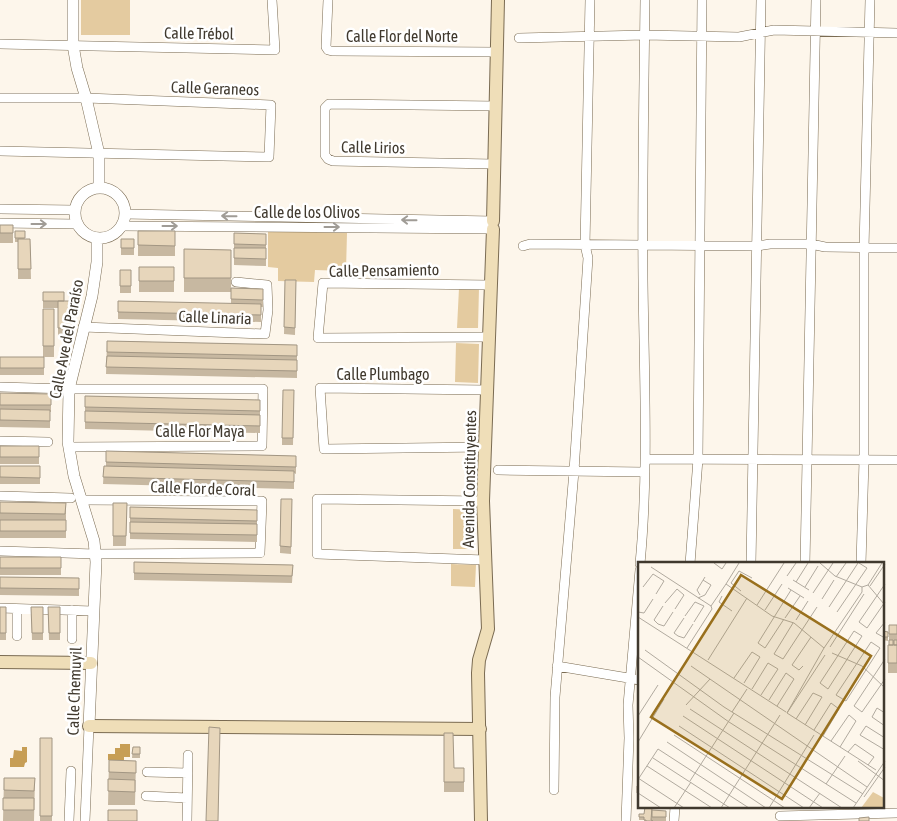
<svg xmlns="http://www.w3.org/2000/svg" width="897" height="821" font-family="'Asap Condensed',sans-serif">
<style>
.green{fill:#e4cba0}
.water{fill:#c79e55}
.lines{fill:none;stroke-linecap:round;stroke-linejoin:round}
.minor-casing{stroke:#7a6b52;stroke-width:10}
.tertiary-casing{stroke:#7a6b52;stroke-width:12}
.secondary-casing{stroke:#7a6b52;stroke-width:14}
.minor{stroke:#fff;stroke-width:9}
.tertiary{stroke:#fff;stroke-width:11}
.secondary{stroke:#efdeb8;stroke-width:12}
.wall{fill:#c7b8a1}
.building{fill:#e7d6bb;stroke:#a29683}
.oneway{stroke:#a09c96}
.labels{text-anchor:middle;dominant-baseline:central;stroke-width:5;stroke-linejoin:round;paint-order:stroke}
.street-label{font-size:16px;fill:#40392e;stroke:#fff}
.inset-road{fill:none;stroke:#b1aa9f;stroke-width:1}
.view{fill:#99701d;fill-opacity:0.15;stroke:#99701d;stroke-width:2.5}
.inset-edge{fill:none;stroke:#40392e;stroke-width:2.5}
</style>
<rect width="100%" height="100%" fill="#fdf6eb"/>
<path class="green" d="M81 0H130V35H81Z
M268 231 347 233 346 271 315 270 314 282 278 281V268L268 267Z
M459 288H479L478 328H457Z
M456 343 479 344 478 383 455 382Z
M453 509 475 510V549H453Z
M451 564 476 565 475 587 451 586Z"/>
<path class="water" d="M120 744H130V757H124V760H108V754H115V748H120Z
M22 747H27V762L25 763 24 767H10V758H13L14 750 22 751Z"/>
<g class="lines">
<defs>
<path id="minor" d="M328 0 326 47 328 50 332 51 497 52
M519 38 645 35 739 37 774 30 897 33
M0 44 275 50 272 0
M0 98H86L271 105 269 157 0 151
M494 164 333 161 328 159 325 155V108L329 104 496 106
M0 209 75 210
M125 214 493 221
M0 223 77 224
M121 226 493 229
M523 246 530 244 757 246 770 244H811L825 247 897 248
M83 327 265 334 268 310 267 285 236 282
M488 337 318 338 323 283 490 285
M0 387 69 389H263L262 446 69 447
M0 441 48 442
M485 447 324 449 320 388 487 390
M645 459 897 460
M498 470 645 472
M0 496 71 498
M483 501 317 499V554L485 560
M0 551 95 554 260 553 262 501 81 500
M640 564C649 469 644 374 643 280 642 187 644 93 645 0
M690 564 698 459 702 0
M751 564 761 0
M805 564 816 0
M861 564 864 460V249L870 0
M0 608 93 611
M17 636V609
M72 639V610
M557 666 640 680
M147 772 188 773
M554 790 555 697 574 471 588 258 585 245 590 0
M146 796 187 798
M780 816 897 813
M69 821 71 771
M85 821 89 726
M187 821 188 755
M626 821 629 738 628 705 640 570
M674 821 675 807"/>
<path id="tertiary" d="M73 0V45L77 68 86 98 99 154V187
M75 213a25 25 0 1 1 50 0a25 25 0 1 1-50 0Z
M89 726 96 562 94 541 74 476 68 442 69 389 92 296 97 262V238"/>
<path id="secondary" d="M493 221 498 0
M0 662 91 663
M89 726 480 729
M481 821 478 673 479 660 488 629 483 501 493 229"/>
</defs>
<use href="#minor" class="minor-casing"/>
<use href="#tertiary" class="tertiary-casing"/>
<use href="#secondary" class="secondary-casing"/>
<use href="#minor" class="minor"/>
<use href="#tertiary" class="tertiary"/>
<use href="#secondary" class="secondary"/>
</g>
<path class="wall" d="M0 225H13V243H0Z
M15 231 25 239H30L31 279H18V242H15Z
M138 231H175V256H138Z
M234 233 266 234V266L234 265Z
M121 239H134V255H121Z
M184 249 231 250V292H184Z
M139 267H174V292H139Z
M120 270H131V293H120Z
M285 280H296L295 335 284 334Z
M231 288 263 289V307H261V322L118 319V301L231 304Z
M43 292 64 301H73V338H58V308H43Z
M43 309H54V357H43Z
M107 341 297 345V378L106 374Z
M0 357H44V375H0Z
M294 390 293 445H282V438Z
M0 393 51 394V412H50V428L0 427Z
M85 396 260 400V433L85 429Z
M0 446H39V464H0Z
M106 451 296 456V474L294 473V489L103 484 104 466H106Z
M0 466H40V484H0Z
M281 499H292L291 554 280 553Z
M0 502 66 503V538H0Z
M113 503H127L126 546H113Z
M130 507 257 510V542L130 539Z
M0 557H61V575H0Z
M134 562 293 565 292 583 134 580Z
M0 577 79 578V596L0 595Z
M0 607H6V640H0Z
M31 607H43V640H32Z
M48 607H60V640H49Z
M889 625H897V673H888V645H889Z
M883 631 888 632V641L883 640Z
M444 733 454 768H464V792H444Z
M40 738H52V821H40Z
M133 747H140V758H132Z
M109 760 136 761 135 805H108Z
M4 778H35L34 821H3Z
M637 786H640V800H637Z
M652 810 666 811V821H644V820H639V814H644Z"/>
<path class="building" d="M0 225H13V233H0Z
M15 231H25V238H15Z
M138 231H175V246L138 245Z
M234 233 266 234V245L234 244Z
M18 239H30L31 269H18Z
M121 239H134V248H121Z
M234 248H266V259L234 258Z
M184 249 231 250V278H184Z
M139 267H174V281H139Z
M120 270H131V286H120Z
M285 280H296L295 328 284 327Z
M231 288 263 289V300L231 299Z
M43 292H64V301H43Z
M58 301H73V328H58Z
M118 301 261 304V315L118 312Z
M43 309H54V346H43Z
M107 341 297 345V356L107 352Z
M107 356 297 360V371L106 367Z
M0 357H44V368H0Z
M283 390H294L293 438H282Z
M0 393 51 394V405H0Z
M85 396 260 400V411L85 407Z
M0 409 50 410V421L0 420Z
M85 411 260 415V426L85 422Z
M0 446H39V457H0Z
M106 451 296 456V467L106 462Z
M0 466H40V478L0 477Z
M104 466 294 471V482L103 477Z
M281 499H292L291 547 280 546Z
M0 502 66 503 65 514 0 513Z
M113 503H127L126 536H113Z
M130 507 257 510V521L130 518Z
M0 520H66V531H0Z
M130 522 257 524V535L130 533Z
M0 557H61V568H0Z
M134 562 293 565 292 576 134 573Z
M0 577 79 578V589L0 588Z
M0 607H6V633H0Z
M31 607H43V633H32Z
M48 607H60V633H49Z
M889 625H897V634H889Z
M883 631 888 632V637H883Z
M889 640H893V645H889Z
M894 640H897V645H894Z
M888 645H897V663H888Z
M209 727 220 728 218 821H206Z
M444 733H453L454 768H464V782H444Z
M40 738H52V816H40Z
M133 747H140V754H132Z
M109 760 136 761V773L109 772Z
M4 778H35L34 791 4 790Z
M108 779 135 780V792L108 791Z
M637 786H640V793H637Z
M3 798H34V810H3Z
M645 807H652L651 820 653 821H646V820H644V817H639V814H644Z
M108 810H137V821H108Z
M652 810 666 811V817H652Z
M869 817V821H859V818Z"/>
<defs><path id="oneway-shaft" d="M-6 0H5M1.5-3L5.5 0L1.5 3" fill="none" stroke-width="1.6" stroke-linecap="round" stroke-linejoin="round" transform="scale(1.25)"/></defs>
<g class="oneway">
<use href="#oneway-shaft" transform="translate(229 216) rotate(-179)"/>
<use href="#oneway-shaft" transform="translate(409 220) rotate(-179)"/>
<use href="#oneway-shaft" transform="translate(39 224)"/>
<use href="#oneway-shaft" transform="translate(170 226)"/>
<use href="#oneway-shaft" transform="translate(332 227)"/>
</g>
<g class="labels">
<g class="street-label">
<text transform="translate(199 33) rotate(1)">Calle Trébol</text>
<text x="402" y="36">Calle Flor del Norte</text>
<text transform="translate(215 88) rotate(2)">Calle Geraneos</text>
<text transform="translate(373 147) rotate(1)">Calle Lirios</text>
<text x="307" y="212">Calle de los Olivos</text>
<text transform="translate(384 270) rotate(-1)">Calle Pensamiento</text>
<text transform="translate(215 317) rotate(2)">Calle Linaria</text>
<text transform="translate(66 339) rotate(-79)">Calle Ave del Paraíso</text>
<text x="383" y="374">Calle Plumbago</text>
<text x="200" y="431">Calle Flor Maya</text>
<text transform="translate(469 479) rotate(-89)">Avenida Constituyentes</text>
<text transform="translate(203 488) rotate(2)">Calle Flor de Coral</text>
<text transform="translate(74 691) rotate(-88)">Calle Chemuyil</text>
</g>
</g>
<g transform="translate(638 562)">
<rect width="246" height="246" fill="#fdf6eb"/>
<path d="M235 230 246 236V246H223Z" fill="#e4cba0"/>
<path class="inset-road" d="M76 1 84 7 88 1M101 1 88 22 134 54 156 61 186 86M182 1 197 14 224 25M13 5 73 44 88 22M149 14 158 1M198 15 208 1M155 18 171 28M158 20 170 1M247 22 221 60 229 66 247 40M230 23 246 42M232 24 247 2M5 25 15 12 26 19 18 32M167 25 180 4M150 26 166 36M103 29 93 21 101 9 114 16M175 31 195 1M62 33 59 28 67 15M84 34 81 40 94 49M60 36 67 33 73 23 65 18M184 37 196 18M27 41 39 27 46 33 37 47M119 43 146 1M25 44 16 58 20 62 26 64 35 50M191 45 220 1M127 48 144 22M0 50 6 51 15 37M199 50 229 6 221 1M47 54 57 40 66 44 56 60M0 55 148 150M46 56 36 71 40 74 46 76 55 62M147 56 162 34M146 57 127 86 120 81 153 28M158 58 170 39M247 60 238 71 247 76M155 61 136 92 145 97 179 45M216 69 224 74 190 127 182 121ZM233 80 242 86 208 139 198 133ZM192 85 226 32M49 86 74 47 73 44M7 88 86 145 225 232M194 91 224 104 247 126M187 93 149 151 186 86 224 30V25L230 23 244 1M0 95 91 160 218 241M247 97 216 144 224 150 247 117M70 98 109 36M53 104 229 225M165 104 161 108 154 103 173 75M96 116 114 90 122 95 106 121M114 127 130 101 140 107 123 133M131 138 148 111 156 117 139 144M48 143 72 117M52 147 204 246M94 150 109 127M149 151 238 208M247 151 239 146 234 155 247 164M0 154 20 123M45 154 185 246M158 157 175 131 184 135 167 163M41 164 166 246M176 168 193 141 201 147 185 174M36 173 147 246M247 176 228 164 222 173 247 188M193 179 211 153 218 159 202 185M0 180 26 137M29 180 128 246M210 190 217 182 236 195 230 203M15 196 92 246M220 199 247 219M9 204 74 246M0 216 46 246M1 216 20 187 111 246M52 219 96 151M188 222 207 194M0 231 23 246M226 235 247 205M36 246 53 220M83 246 142 153M131 246 176 173M171 246 182 231M215 246 247 199"/>
<path class="view" d="M103 13 233 94 144 237 13 155Z"/>
<rect width="246" height="246" class="inset-edge"/>
</g>
</svg>
